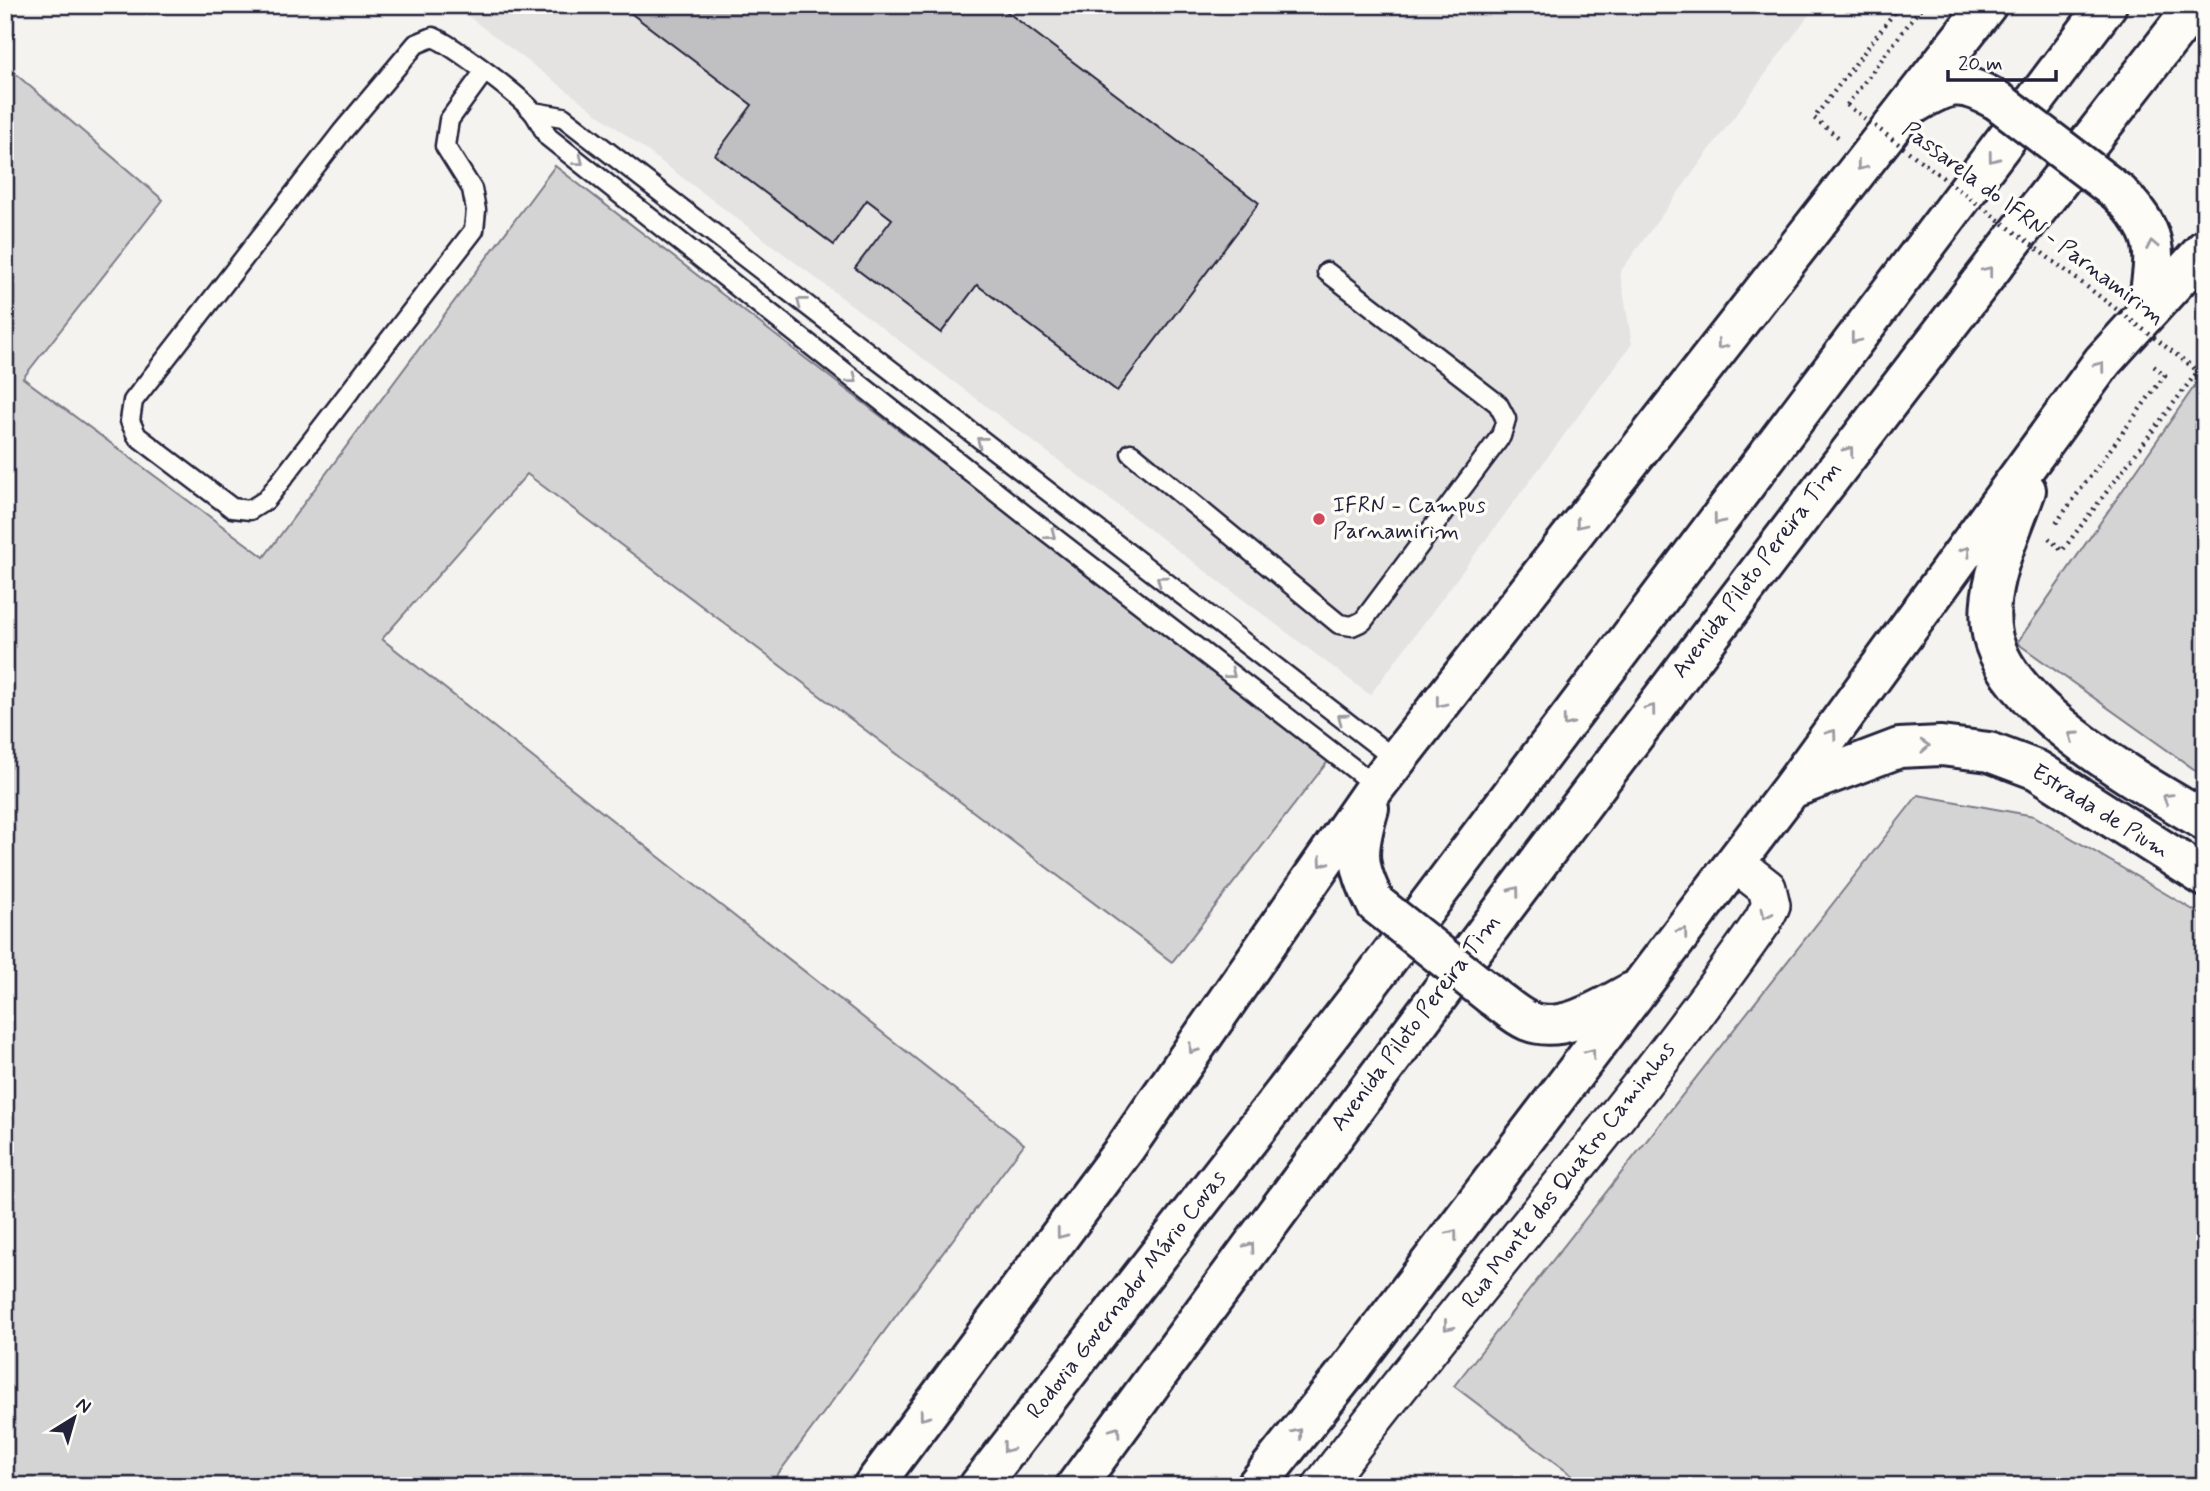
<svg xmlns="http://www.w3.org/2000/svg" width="2210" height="1491" font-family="Mynerve,sans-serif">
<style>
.built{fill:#e4e3e2}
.green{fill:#d5d4d5;stroke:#7c7b88;stroke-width:2}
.building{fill:#c0bfc2;stroke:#22223b;stroke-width:2}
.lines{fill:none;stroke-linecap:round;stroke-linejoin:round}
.service-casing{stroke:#22223b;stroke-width:23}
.minor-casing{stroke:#22223b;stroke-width:42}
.primary-casing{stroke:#22223b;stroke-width:44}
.trunk-casing{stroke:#22223b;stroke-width:44}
.path{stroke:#22223b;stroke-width:4.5;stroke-dasharray:2 5;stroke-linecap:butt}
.service{stroke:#fdfcf7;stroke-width:18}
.minor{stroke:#fdfcf7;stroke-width:37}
.primary{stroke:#fdfcf7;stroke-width:38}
.trunk{stroke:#fdfcf7;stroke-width:38}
.primary-bridge-casing{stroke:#22223b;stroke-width:44;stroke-linecap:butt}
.path-bridge{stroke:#22223b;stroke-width:4.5;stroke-dasharray:2 5;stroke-linecap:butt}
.primary-bridge{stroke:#fdfcf7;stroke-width:38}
.oneway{stroke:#9a9aa2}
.poi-dot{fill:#d1495b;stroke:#fdfcf7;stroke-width:2.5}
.labels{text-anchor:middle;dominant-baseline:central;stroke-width:7;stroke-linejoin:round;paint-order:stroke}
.street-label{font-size:23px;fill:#22223b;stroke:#fdfcf7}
.poi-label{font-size:23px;fill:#22223b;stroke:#fdfcf7;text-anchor:start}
</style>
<rect width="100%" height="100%" fill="#f4f3ef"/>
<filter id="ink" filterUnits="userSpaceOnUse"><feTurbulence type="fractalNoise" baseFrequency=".0143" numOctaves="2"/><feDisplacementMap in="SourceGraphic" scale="14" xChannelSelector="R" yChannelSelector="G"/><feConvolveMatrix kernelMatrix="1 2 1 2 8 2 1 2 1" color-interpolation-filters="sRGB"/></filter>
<g filter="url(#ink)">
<path class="built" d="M453 5H1816L1620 272 1632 344 1370 695Z"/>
<path class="green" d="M5 65 163 200 23 378 264 557 555 166 1329 760 1172 962 527 474 382 639 1024 1144 769 1486H5Z
M2205 371V777L2017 643Z
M1918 795 2034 816 2205 917V1486H1586L1454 1386Z"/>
<path class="building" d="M620 5H998L1259 203 1117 391 977 285 941 333 855 268 892 219 867 200 834 245 715 155 752 105Z"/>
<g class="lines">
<defs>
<path id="service" d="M484 72 449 120 445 146 472 189 476 210 474 230 266 500 250 510 232 508 137 436 130 421 133 401 342 132 416 44 433 37C454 46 519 95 534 113 539 120 543 129 548 137L1025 515 1376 786
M533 112 563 117 1396 760
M1131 453 1339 624 1352 626 1363 621 1501 436 1506 419 1498 404 1327 272"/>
<path id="minor" d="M1322 1486C1466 1295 1626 1117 1763 921L1771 905 1767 888 1735 863"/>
<path id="primary" d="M1911 106C1946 84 1960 78 1998 101
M2119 193C2162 237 2155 252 2148 308
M2026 490C2011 534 1983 586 1992 634 2007 710 2143 784 2205 821
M1791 789 1899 748 1941 746 1989 752 2037 770 2205 877
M1369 808C1357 849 1355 865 1376 904
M1492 996C1503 1004 1516 1016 1528 1021 1563 1035 1603 1007 1632 992
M873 1486 1126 1147 1376 786 1987 5
M1256 1486 1348 1371 1791 789 2103 361 2205 249"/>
<path id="trunk" d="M979 1486 1362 993 2107 5
M1076 1486C1441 986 1815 493 2196 5"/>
</defs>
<use href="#service" class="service-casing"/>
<use href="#minor" class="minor-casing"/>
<use href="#primary" class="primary-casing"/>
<use href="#trunk" class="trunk-casing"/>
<path class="path" d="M1847 105 1923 5
M1838 137 1814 118 1900 5
M2056 523 2165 375 2151 364
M2049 538 2062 551 2198 371"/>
<use href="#service" class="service"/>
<use href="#minor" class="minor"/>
<use href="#primary" class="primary"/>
<use href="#trunk" class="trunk"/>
<defs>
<path id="primary-bridge" d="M1998 101 2119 193
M1376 904 1492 996"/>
</defs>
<use href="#primary-bridge" class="primary-bridge-casing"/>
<path class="path-bridge" d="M1847 105 2198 371"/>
<use href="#primary-bridge" class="primary-bridge"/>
</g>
<defs><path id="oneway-chevron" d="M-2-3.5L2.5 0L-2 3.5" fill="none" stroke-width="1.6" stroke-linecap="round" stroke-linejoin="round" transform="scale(1.75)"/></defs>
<g class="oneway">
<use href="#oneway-chevron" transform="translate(1993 158) rotate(127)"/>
<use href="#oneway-chevron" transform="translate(579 161) rotate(38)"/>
<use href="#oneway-chevron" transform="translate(1861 166) rotate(128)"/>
<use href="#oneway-chevron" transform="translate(2152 245) rotate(-101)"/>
<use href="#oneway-chevron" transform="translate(1988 271) rotate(-52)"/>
<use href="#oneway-chevron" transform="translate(801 302) rotate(-142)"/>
<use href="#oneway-chevron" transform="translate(1855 339) rotate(128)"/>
<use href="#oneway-chevron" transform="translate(1721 345) rotate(128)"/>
<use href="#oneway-chevron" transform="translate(2100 366) rotate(-53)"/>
<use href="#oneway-chevron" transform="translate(853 379) rotate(38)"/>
<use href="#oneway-chevron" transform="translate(981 441) rotate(-142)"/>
<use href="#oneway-chevron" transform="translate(1849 451) rotate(-53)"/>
<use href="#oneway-chevron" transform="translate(1718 520) rotate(127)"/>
<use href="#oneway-chevron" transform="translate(1580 524) rotate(128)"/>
<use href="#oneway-chevron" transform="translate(1051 535) rotate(38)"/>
<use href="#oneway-chevron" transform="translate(1966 551) rotate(-54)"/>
<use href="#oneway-chevron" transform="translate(1161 580) rotate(-143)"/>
<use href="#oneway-chevron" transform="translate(1231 674) rotate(38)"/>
<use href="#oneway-chevron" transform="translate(1440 703) rotate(128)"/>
<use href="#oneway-chevron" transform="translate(1651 709) rotate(-53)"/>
<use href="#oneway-chevron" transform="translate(1342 718) rotate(-143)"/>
<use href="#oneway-chevron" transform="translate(1567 722) rotate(127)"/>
<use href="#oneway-chevron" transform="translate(1832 734) rotate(-54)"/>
<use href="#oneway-chevron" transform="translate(2073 736) rotate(-145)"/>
<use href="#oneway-chevron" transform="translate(1925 746) rotate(-3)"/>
<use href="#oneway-chevron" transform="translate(2167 798) rotate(-149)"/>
<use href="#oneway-chevron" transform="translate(1323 862) rotate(125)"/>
<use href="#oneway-chevron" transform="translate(1515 891) rotate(-53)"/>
<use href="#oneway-chevron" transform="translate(1766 914) rotate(115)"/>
<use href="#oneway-chevron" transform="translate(1683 932) rotate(-53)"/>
<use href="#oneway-chevron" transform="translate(1193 1049) rotate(125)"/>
<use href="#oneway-chevron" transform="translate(1591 1053) rotate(-53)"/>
<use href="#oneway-chevron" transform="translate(1061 1234) rotate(127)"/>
<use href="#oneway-chevron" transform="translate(1453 1234) rotate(-53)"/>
<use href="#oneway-chevron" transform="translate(1250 1247) rotate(-54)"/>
<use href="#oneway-chevron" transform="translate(1448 1326) rotate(130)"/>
<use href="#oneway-chevron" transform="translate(924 1416) rotate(127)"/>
<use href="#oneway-chevron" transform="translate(1116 1431) rotate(-54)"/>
<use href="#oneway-chevron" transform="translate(1298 1433) rotate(-51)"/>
<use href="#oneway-chevron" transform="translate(1007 1448) rotate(127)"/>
</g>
</g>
<circle class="poi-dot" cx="1319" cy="519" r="7"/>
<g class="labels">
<g class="street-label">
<text transform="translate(2033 224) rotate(37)">Passarela do IFRN - Parnamirim</text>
<text transform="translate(1757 570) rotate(-53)">Avenida Piloto Pereira Tim</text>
<text transform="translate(2100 812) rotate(32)">Estrada de Pium</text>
<text transform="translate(1416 1023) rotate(-53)">Avenida Piloto Pereira Tim</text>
<text transform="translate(1569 1175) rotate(-52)">Rua Monte dos Quatro Caminhos</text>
<text transform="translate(1127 1295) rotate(-52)">Rodovia Governador Mário Covas</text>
</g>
<g class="poi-label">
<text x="1333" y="506">IFRN - Campus<tspan x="1333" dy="26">Parnamirim</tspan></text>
</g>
</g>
<rect width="2210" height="1491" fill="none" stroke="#fdfcf7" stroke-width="28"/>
<rect x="14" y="14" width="2182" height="1463" fill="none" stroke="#22223b" stroke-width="2.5" filter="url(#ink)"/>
<g transform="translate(74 1418) rotate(37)" stroke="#fdfcf7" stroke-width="5" paint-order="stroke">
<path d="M0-5L12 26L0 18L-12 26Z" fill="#22223b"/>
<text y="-10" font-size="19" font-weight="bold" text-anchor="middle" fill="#22223b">N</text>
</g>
<path d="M1948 70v10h108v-10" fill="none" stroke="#22223b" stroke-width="3.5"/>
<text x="1958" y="70" font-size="21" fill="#22223b" stroke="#fdfcf7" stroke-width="5" paint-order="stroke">20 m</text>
</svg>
